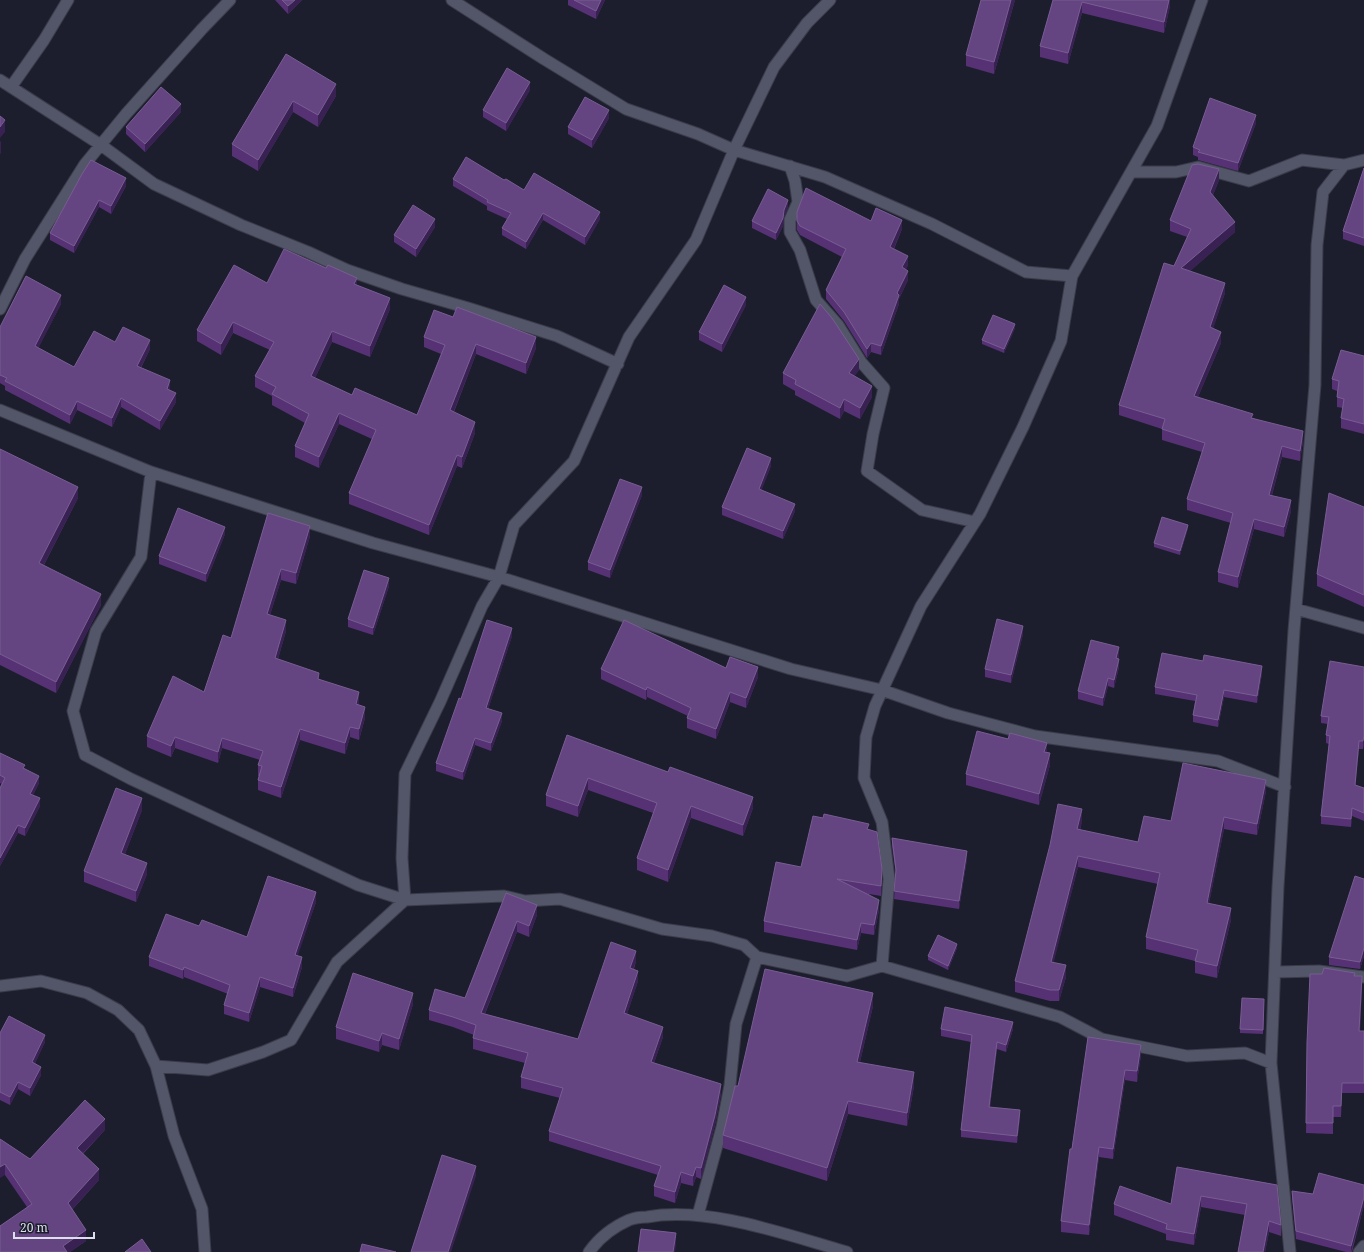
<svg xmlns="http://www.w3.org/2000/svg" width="1364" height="1252" font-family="'Noto Serif',serif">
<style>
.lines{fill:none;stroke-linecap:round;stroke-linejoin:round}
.minor-casing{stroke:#3a3c49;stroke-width:13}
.minor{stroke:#535568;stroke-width:11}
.wall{fill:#563275}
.shaded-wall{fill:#392253}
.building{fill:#654581;stroke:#785d92}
</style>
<rect width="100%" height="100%" fill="#1c1e2e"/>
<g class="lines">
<defs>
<path id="minor" d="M452 0 544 59 626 109 698 134 734 150 825 177 932 224 1026 272 1072 276
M0 80 101 145 154 184 241 225 308 252 347 270 402 289 468 308 557 336 618 364
M11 87 44 40 68 0
M790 166 795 181 798 202 790 220V232L800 250 816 300 838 325 861 362 884 388 873 434 867 471 922 510 975 522
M1131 172H1176L1198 167 1249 181 1302 160 1344 165 1364 160
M0 309 25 259 85 164 126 114 202 29 230 0
M0 410 151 472 373 543 499 577 791 669 882 690 948 713 1035 736 1218 761 1285 787
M151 472 141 557 96 631 73 711 85 755 131 779 358 885 405 900 402 858 405 774 440 702 482 606 499 577 514 525 574 461 629 337 696 240 734 150 774 67 807 23 830 0
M1296 609 1364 628
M882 966 889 879 882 822 864 778 866 737 875 706 921 606 980 514 1023 427 1061 341 1072 276 1157 126 1202 0
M1275 972 1319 971 1364 977
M0 986 41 981 87 993 118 1010 139 1030 156 1066 174 1136 202 1209 205 1252
M156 1066 208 1070 263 1052 291 1040 337 962 405 900 504 896 525 901 560 899 662 929 712 936 744 945 757 957 847 976 882 966 1060 1017 1102 1039 1187 1056 1245 1053 1271 1063
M698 1215 722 1127 730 1085 736 1024 757 957
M589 1252C599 1238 613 1227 629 1220 634 1218 641 1217 647 1217 709 1206 787 1235 847 1252
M1290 1252 1271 1063 1278 887 1294 630 1315 385 1317 245 1323 192 1344 165
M1359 1252 1364 1246"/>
</defs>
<use href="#minor" class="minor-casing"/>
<use href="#minor" class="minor"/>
</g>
<path class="wall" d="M275 0H302L288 14Z
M568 0H605L596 19 568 5Z
M1015 0 994 74 966 66V55Z
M1053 0H1170V6L1164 33 1082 13 1068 64 1040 57V46Z
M286 54 336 96 318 127 293 112 258 171 232 156V144Z
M530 90 506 131 483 117V110Z
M181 112 145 152 126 134V127Z
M609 118 592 148 568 134V127Z
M1256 123 1238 171 1198 160V157L1193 155V147Z
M1364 168V246L1343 239V231Z
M82 174 126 186 111 214 99 207 74 253 50 240V233Z
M453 179 504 180 524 190 600 219 585 245 543 220 526 249 502 235V228L507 219 487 210V206L453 186Z
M1219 180 1213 195 1235 232 1190 271 1225 293 1213 328 1221 343 1198 397 1253 418 1303 441 1300 461 1282 457 1272 495 1291 511 1284 537 1254 529 1238 588 1218 582V572L1231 523 1187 510V499L1202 452 1162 440V429L1119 415V405L1174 266 1187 237 1170 231V220Z
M788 207 784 217 783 226 776 240 752 228V221Z
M797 212 871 221 902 229 894 249 908 265 906 269 908 280 899 299V304L881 355 871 352 867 358 844 321 826 299V290L842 257 800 235 797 230Z
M435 227 416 257 394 242V235Z
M267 283 357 285 390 309 370 357 332 342 315 378 352 395 417 415 441 354 424 347V337L536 348 526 374 476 354 454 412 475 433 462 468 457 466 429 535 349 504V493L372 439 339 424 319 468 295 457V446L305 423 272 405V396L255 387V376L270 350 233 333 221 355 197 341V330Z
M61 304 38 348 74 367 115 342 150 349 141 368 170 389V390L176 402 160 430 121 407 112 427 77 410 70 424 5 390V386L0 383V327Z
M746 305 722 352 699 340V332Z
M1015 328 1004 353 982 344V340Z
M1364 356V434L1341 428V418L1343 408 1337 407V391L1332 389V379Z
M859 370 854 376 872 397 860 419 844 411 840 419 795 395V391L783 384V373Z
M0 449 78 498 44 565 101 605 56 693 0 665Z
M771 466 761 490 795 511 783 539 722 515V507Z
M642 495 610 578 588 570V562Z
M1364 507V607L1317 586V574Z
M268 513 310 536 296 584 281 580 270 615 286 631 278 659 319 679 359 703V705L365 718 359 740 350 737 345 754 300 740 281 798 258 790V780L259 776H258V765L260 760 222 748 218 763 175 748 171 757 147 747V736L204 692 231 638Z
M1188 528 1180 555 1154 547V543Z
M225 534 206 582 159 564V556Z
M389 586 373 635 348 627V619Z
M1023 634 1011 683 985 677V669Z
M512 636 488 709 502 721 491 751 475 745 463 780 436 771V763L461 699Z
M1119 655 1118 659 1119 667 1114 688 1108 686 1103 706 1078 699V691Z
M1364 667V743L1363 749H1359L1355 785 1364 788V821L1352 816 1351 827 1321 824V816L1329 744 1326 743V735L1328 724 1321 723V716Z
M726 668 758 677 746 708 730 702 716 739 687 728V718L688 716 647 697 646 700 601 679V669Z
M1262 673 1257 703 1224 697 1218 727 1193 722V715L1195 701 1155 694V687Z
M567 735 753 808 743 836 691 818 668 882 637 870V858L653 813 588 790 578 817 546 806V795Z
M1047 752 1050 765 1039 805 966 785V774Z
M0 753 25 769 39 783 33 795 40 806 25 836 18 833 0 866V788L2 784 0 783Z
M1266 791 1257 835 1224 829 1209 903 1231 920 1217 978 1195 973V961L1146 949V937L1158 884 1078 867 1053 963 1066 977 1059 1001H1050L1015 992V981L1082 821 1080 830 1138 842 1171 821Z
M142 810 125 854 147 874 136 902 84 882V871Z
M869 830 882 879 881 896 869 894 879 910 874 935 861 933 857 950 764 932V921L801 867Z
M892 838 967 859 959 909 894 899 896 875 892 846Z
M1364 879V956L1360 969 1329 965V957Z
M506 893 537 915 529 937 517 932 485 1014 578 1039 636 961 634 969 638 981 627 1014 663 1037 654 1063 721 1094 715 1125 701 1179 696 1177 693 1186 681 1183 675 1203 654 1196V1186L658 1175 549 1141V1131L560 1098 521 1088V1077L525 1063 473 1049V1038L474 1035 453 1027 429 1020V1010L465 998Z
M316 902 297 956 302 967 293 997 260 987 249 1022 224 1014V1005L228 994 184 977 183 979 149 966V957L199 926 247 937Z
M957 948 948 970 928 960V956Z
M1355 976 1362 987 1360 1031H1364V1093H1342L1341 1117H1333V1134L1306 1133 1307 1043Z
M1264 1003 1263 1034 1240 1033V1029Z
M413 1004 399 1050 382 1045 379 1052 336 1039V1027Z
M873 1006 860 1062 914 1086 907 1126 848 1114 827 1181 723 1148V1135L738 1086Z
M941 1029H1013L1006 1052 997 1049 990 1107 1020 1117 1017 1143 961 1137V1130L971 1042 941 1036Z
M0 1033 45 1042 35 1063 41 1075 30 1096 18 1089 10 1105 0 1100Z
M1088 1037 1141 1055 1137 1082 1125 1080 1113 1159 1099 1157 1089 1235 1061 1232V1221Z
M105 1130 83 1154 99 1180 72 1210 86 1241 70 1252H0L27 1207 5 1175 0 1139 30 1159Z
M1177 1167 1277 1185 1281 1225V1236L1269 1232 1265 1252H1238L1245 1215 1201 1207 1194 1245 1166 1240V1234L1114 1215V1204H1171Z
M1292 1191 1364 1205 1352 1252H1346L1296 1239 1292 1198Z"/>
<path class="shaded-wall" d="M295 0H302L288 14V6Z
M601 0H605L596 19V11Z
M1011 0H1015L994 74V62Z
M1169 0H1170V6L1164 33V22Z
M1082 2V13L1068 64V53Z
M530 82V90L506 131V123Z
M336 84V96L318 127V115Z
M293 101V112L258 171V160Z
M181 104V112L145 152V144Z
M609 110V118L592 148V140Z
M1256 115V123L1238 171V163Z
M5 120V132L0 138V127Z
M1 141V153L0 154V142Z
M1219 169V180L1210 202V192Z
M126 178V186L111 214V206Z
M99 200V207L74 253V246Z
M788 200V207L784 217 783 226 776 240V233L784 210Z
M600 212V219L585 245V237Z
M543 213V220L526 249V242Z
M435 219V227L416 257V249Z
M902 220V229L890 257V247Z
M1235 222V232L1181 279V268Z
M908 256V265L902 277V267Z
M908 271V280L899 299V304L881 355V346L897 293Z
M357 278V289L354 284Z
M1225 283V293L1210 338V327Z
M61 295V304L35 355V346Z
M746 297V305L722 352V344Z
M390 298V309L370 357V346Z
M233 322V333L221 355V344Z
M1015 324V328L1004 353V349Z
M332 331V342L311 387V376Z
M1221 332V343L1194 406V396Z
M536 337V348L526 374V363Z
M150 340V349L137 375V366Z
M871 343V352L867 358V349Z
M476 344V354L450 421V410Z
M859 359V370L849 384V373Z
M170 380V389L167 397V389Z
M872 386V397L860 419V408Z
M176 393V402L160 430V421Z
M121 398V407L112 427V418Z
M844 399V411L840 419V408Z
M77 401V410L70 424V415Z
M339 413V424L319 468V457Z
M475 422V433L462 468V457Z
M1303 431V441L1300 461V451Z
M1282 446V457L1269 505V495Z
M457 455V466L429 535V525Z
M771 458V466L759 497V489Z
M78 487V498L39 574V563Z
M642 487V495L610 578V570Z
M1291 500V511L1284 537V527Z
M795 504V511L783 539V531Z
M1254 519V529L1238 588V577Z
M1188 525V528L1180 555V551Z
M310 526V536L296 584V573Z
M225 527V534L206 582V574Z
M281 569V580L267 625V614Z
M389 578V586L373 635V628Z
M101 594V605L56 693V682Z
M286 620V631L275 669V658Z
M1023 626V634L1011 683V675Z
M512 628V636L486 716V708Z
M1119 647V655L1116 666V658Z
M1119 659V667L1114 688V680Z
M1262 666V673L1257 703V696Z
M758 667V677L746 708V698Z
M1108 678V686L1103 706V698Z
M647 687V697L646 700V690Z
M1224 690V697L1218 727V720Z
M359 692V703L356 715V704Z
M730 692V702L716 739V729Z
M365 707V718L359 740V729Z
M502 713V721L491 751V743Z
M350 727V737L345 754V743Z
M300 729V740L281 798V787Z
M1364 735V743L1363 749V741Z
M175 737V748L171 757V746Z
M222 738V748L218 763V752Z
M475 738V745L463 780V772Z
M1359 741V749L1355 793V785Z
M1047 743V755L1044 752Z
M1050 753V765L1039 805V794Z
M39 776V783L30 801V794Z
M588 778V790L578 817V806Z
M1266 780V791L1257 835V824Z
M753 797V808L743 836V825Z
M40 798V806L25 836V828Z
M142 798V810L121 864V853Z
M691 806V818L668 882V870Z
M1352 808V816L1351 827V819Z
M1082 809V821L1077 841V829Z
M1224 817V829L1207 914V903Z
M18 825V833L0 866V858Z
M967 851V859L959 909V901Z
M1078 856V867L1051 973V962Z
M147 863V874L136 902V891Z
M882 869V879L881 896V886Z
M316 892V902L295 964V955Z
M879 900V910L874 935V925Z
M537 905V915L529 937V926Z
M1231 908V920L1217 978V966Z
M517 921V932L481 1023V1013Z
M861 923V933L857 950V940Z
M957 944V948L948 970V966Z
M1364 948V956L1360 969V962Z
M636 951V961L630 978V968Z
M302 957V967L293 997V988Z
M1066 965V977L1059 1001V990Z
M184 967V977L183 979V970Z
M638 971V981L624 1024V1013Z
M1362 976V987L1359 1041V1031Z
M260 977V987L249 1022V1013Z
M413 993V1004L399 1050V1039Z
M873 993V1006L857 1075V1062Z
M1013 1022V1029L1006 1052V1045Z
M663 1027V1037L651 1072V1062Z
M382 1033V1045L379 1052V1041Z
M45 1035V1042L32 1070V1062Z
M997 1042V1049L989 1114V1107Z
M1141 1045V1055L1137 1082V1071Z
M41 1067V1075L30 1096V1088Z
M1125 1070V1080L1113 1159V1149Z
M914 1072V1086L907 1126V1113Z
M18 1082V1089L10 1105V1097Z
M721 1084V1094L715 1125 701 1179V1168Z
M848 1101V1114L827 1181V1168Z
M1020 1110V1117L1017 1143V1136Z
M105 1119V1130L77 1159V1148Z
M1099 1147V1157L1089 1235V1225Z
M5 1164V1175L0 1178V1167Z
M476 1166V1176L451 1252H448Z
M696 1167V1177L693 1186V1176Z
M99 1169V1180L68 1214V1203Z
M681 1172V1183L675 1203V1192Z
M1201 1196V1207L1194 1245V1234Z
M1364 1197V1205L1351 1252V1246Z
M1269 1221V1232L1265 1252H1263Z
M86 1230V1241L70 1252H63V1246Z
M676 1233V1245L675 1252H673Z"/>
<path class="building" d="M282 0H295L288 6Z
M574 0H601L596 11Z
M981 0H1011L994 62 966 55Z
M1053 0H1169L1164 22 1082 2 1068 53 1040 46Z
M286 54 336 84 318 115 293 101 258 160 232 144Z
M507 68 530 82 506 123 483 110Z
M161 87 181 104 145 144 126 127Z
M585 97 609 110 592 140 568 127Z
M1210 98 1256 115 1238 163 1198 152 1200 150 1193 147Z
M0 116 5 120 0 127Z
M466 157 504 180 506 179 524 190 534 173 600 212 585 237 543 213 526 242 502 228 511 213 487 202 488 200 453 179Z
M91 160 126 178 111 206 99 200 74 246 50 233 82 174Z
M1198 164 1219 169 1210 192 1235 222 1181 268 1225 283 1210 327 1221 332 1194 396 1253 414 1251 418 1303 431 1300 451 1282 446 1269 495 1291 500 1284 527 1254 519 1238 577 1218 572 1233 513 1187 499 1205 443 1162 429 1165 419 1119 405 1164 263 1174 266 1191 229 1170 220 1192 165Z
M1364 168V238L1343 231Z
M806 188 871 221 876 208 902 220 890 247 908 256 902 267 908 271 897 293 899 295 881 346 871 343 867 349 844 312 826 290 846 249 800 226 797 221V212Z
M768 189 788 200 784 210 783 218 776 233 752 221Z
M413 205 435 219 416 249 394 235Z
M284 249 326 268 328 265 357 278 354 284 390 298 370 346 332 331 311 376 352 395 355 388 417 415 445 345 424 337 434 310 453 317 457 307 536 337 526 363 476 344 450 410 475 422 462 457 457 455 429 525 349 493 376 430 339 413 319 457 295 446 309 414 272 394 276 387 255 376 274 342 233 322 221 344 197 330 234 265 267 283Z
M26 276 61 295 35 346 74 367 94 331 115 342 123 327 150 340 137 366 170 380 167 389 176 393 160 421 121 398 112 418 77 401 70 415 5 381 7 378 0 375V327Z
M724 285 746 297 722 344 699 332Z
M820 304 832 318 859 359 849 373 872 386 860 408 844 399 840 408 795 384 796 380 783 373Z
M993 315 1015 324 1004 349 982 340Z
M1341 350 1364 356V424L1341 418 1344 399 1337 397 1339 381 1332 379Z
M747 448 771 458 759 489 795 504 783 531 722 507Z
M0 449 78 487 39 563 101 594 56 682 0 654Z
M620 479 642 487 610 570 588 562Z
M1329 493 1364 507V595L1317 574Z
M178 508 225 527 206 574 159 556Z
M268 513 310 526 296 573 281 569 267 614 286 620 275 658 319 673 318 679 359 692 356 704 365 707 359 729 350 727 345 743 300 729 281 787 258 780 262 766 258 765 263 751 222 738 218 752 175 737 171 746 147 736 173 676 204 692 223 635 231 638Z
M1162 517 1188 525 1180 551 1154 543Z
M364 570 389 578 373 628 348 619Z
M997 619 1023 626 1011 675 985 669Z
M487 620 512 628 486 708 502 713 491 743 475 738 463 772 436 763 459 698 461 699Z
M624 620 726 668 730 657 758 667 746 698 730 692 716 729 687 718 691 708 647 687 646 690 601 669Z
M1091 640 1119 647 1116 658 1119 659 1114 680 1108 678 1103 698 1078 691Z
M1162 653 1203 661 1204 655 1262 666 1257 696 1224 690 1218 720 1193 715 1197 695 1155 687Z
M1330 661 1364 667V735L1363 741H1359L1355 785 1364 788V813L1352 808 1351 819 1321 816 1330 736 1326 735 1329 717 1321 716Z
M977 731 1008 739 1010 733 1047 743 1044 752 1050 753 1039 794 966 774Z
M567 735 668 772 670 767 753 797 743 825 691 806 668 870 637 858 657 803 588 778 578 806 546 795Z
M0 753 25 765 23 768 39 776 30 794 40 798 25 828 18 825 0 858V788L5 778 0 775Z
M1183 763 1266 780 1257 824 1224 817 1207 903 1231 908 1217 966 1195 961 1198 950 1146 937 1160 873 1078 856 1051 962 1066 965 1059 990H1050L1015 981 1050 845 1058 804 1082 809 1077 829 1138 842 1144 816 1171 821Z
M116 788 142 798 121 853 147 863 136 891 84 871Z
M824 814 869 824 867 829 877 832 882 869 881 886 837 879 879 900 874 925 861 923 857 940 764 921 776 862 801 867 813 816 823 818Z
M892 838 967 851 959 901 894 891 896 870Z
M268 876 316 892 295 955 302 957 293 988 260 977 249 1013 224 1005 230 985 184 967 183 970 149 957 166 914 199 926 202 920 247 937Z
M1355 876 1364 879V948L1360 962 1329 957Z
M506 893 537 905 529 926 517 921 481 1013 578 1039 611 942 636 951 630 968 638 971 624 1013 663 1027 651 1062 721 1084 715 1115 701 1168 696 1167 693 1176 681 1172 675 1192 654 1186 661 1166 549 1131 563 1088 521 1077 528 1053 473 1038 476 1025 453 1017 429 1010 435 989 465 998Z
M938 935 957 944 948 966 928 956Z
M1324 968 1355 973 1354 976H1362L1359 1031H1364V1083H1342L1341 1106H1333V1123H1306L1307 1043 1310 974H1322Z
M765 969 873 993 857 1062 914 1072 907 1113 848 1101 827 1168 723 1135 735 1086H738Z
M353 973 413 993 399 1039 382 1033 379 1041 336 1027Z
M1242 998 1264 999 1263 1030 1240 1029Z
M945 1007 1013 1022 1006 1045 997 1042 989 1107 1020 1110 1017 1136 961 1130 972 1035 941 1029Z
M9 1016 45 1035 32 1062 41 1067 30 1088 18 1082 10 1097 0 1092V1033Z
M1088 1037 1141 1045 1137 1071 1125 1070 1113 1149 1099 1147 1089 1225 1061 1221 1070 1149H1072Z
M85 1100 105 1119 77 1148 99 1169 68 1203 86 1230 63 1246 67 1252H0V1226L32 1204 5 1164 0 1167V1139L30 1159Z
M442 1155 476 1166 448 1252H411Z
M1177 1167 1277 1185 1281 1225 1269 1221 1263 1252H1238L1247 1204 1201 1196 1194 1234 1166 1229 1167 1224 1114 1204 1120 1186 1171 1204Z
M1319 1173 1364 1185V1197L1351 1246 1296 1231 1292 1191 1313 1194Z
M641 1229 676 1233 673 1252H638Z
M142 1239 151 1252H125Z
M362 1244 396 1252H360Z"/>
<path d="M14 1232v6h80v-6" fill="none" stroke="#dddfea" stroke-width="2"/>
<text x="20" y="1232" font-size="12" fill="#dddfea" stroke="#1c1e2e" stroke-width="3" paint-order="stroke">20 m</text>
</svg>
